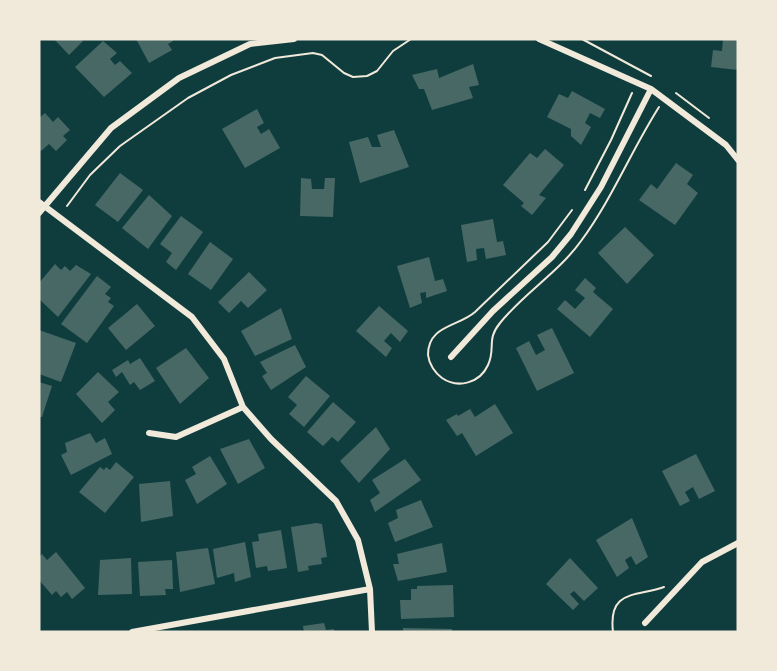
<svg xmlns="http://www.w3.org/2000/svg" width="777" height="671" font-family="Literata,serif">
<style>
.building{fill:#486865}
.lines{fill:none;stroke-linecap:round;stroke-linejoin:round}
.path{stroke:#f1e9da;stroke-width:2}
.minor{stroke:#f1e9da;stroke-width:6}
</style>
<rect width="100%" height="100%" fill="#0f3d3e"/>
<path class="building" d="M54 39H80L83 41 69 55Z
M136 39H173V41L168 44 172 50 149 63Z
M723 39H738V70L711 67 713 50 722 51Z
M103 41 117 53 110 59 115 65 120 61 132 73 104 97 75 67Z
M473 64 479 85 469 87 473 98 432 110 424 89H419L412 75 437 69 439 78Z
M572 91 605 109 600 118 590 113 585 123 591 127 581 145 571 136V129L547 117 559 94 568 98Z
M257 109 264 123 257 127 261 134 269 129 280 148 245 168 222 129Z
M45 113 53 122 58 117 70 130 63 136 67 140 56 151 49 144 41 151 39 149V118Z
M394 130 409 167 360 183 349 142 368 137 372 147H381L377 135Z
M545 149 564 165 539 195 546 198 532 215 521 206 524 203 503 185 530 153 537 158Z
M676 163 693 175 687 184 698 193 675 225 639 200 651 184 657 189Z
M120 173 143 190 118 222 95 205Z
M301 178 311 179 312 189H324L325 178H335L333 217 300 216Z
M149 195 172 216 148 249 122 228Z
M181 216 203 232 176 270 166 262 172 253 160 244Z
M493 219 497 242 503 241 506 255 486 259 484 248 476 249 477 260 467 262 461 225Z
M625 227 654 255 627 284 598 253Z
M210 242 233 259 211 290 188 274Z
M429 257 435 281 443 279 447 291 426 298V292L420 293 422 303 410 308 397 266Z
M55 264 61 270 65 266 70 271 76 265 91 274 58 317 39 299V283Z
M249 272 267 290 248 308 241 301 229 313 218 302Z
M97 276 111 287 105 294 111 298 108 302 114 306 87 343 61 324Z
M585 278 596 288 593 292 613 309 590 337 557 309 565 300 575 309 585 298 575 290Z
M137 304 155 326 126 350 108 328Z
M379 306 408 331 400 342 391 333 384 341 392 348 386 357 356 331Z
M281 308 292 339 255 356 241 331Z
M552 328 574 373 537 391 516 348 529 341 536 355 545 350 537 335Z
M39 330 76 343 61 382 39 374Z
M295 345 306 367 271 390 262 376 267 373 260 362Z
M186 348 209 378 180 404 156 368Z
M140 358 155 381 140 390 134 382 130 385 122 372 116 377 112 370 128 360 130 364Z
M98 372 119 392 108 402 115 410 102 423 76 394Z
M306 376 330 396 304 427 289 414 297 405 288 397Z
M39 382 52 386 42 417H39Z
M333 402 356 422 338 442 332 437 323 446 307 432Z
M495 404 513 433 476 456 462 433 457 436 446 420 457 414 458 416 470 409 475 417Z
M376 427 390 449 359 483 340 461Z
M90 433 96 443 105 438 112 454 71 475 61 455 67 452 65 443Z
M249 439 265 468 238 484 220 449Z
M696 454 715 491 699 499 693 487 685 492 690 501 680 506 662 471Z
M210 456 227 484 197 504 185 480 196 474 192 467Z
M405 459 421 480 375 512 370 500 380 493 372 480Z
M116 462 134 477 105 513 79 492 100 467 104 470 106 467 110 470Z
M170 481 173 516 141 522 139 484Z
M421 500 433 527 395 542 388 523 398 518 396 510Z
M632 518 648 557 636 565 631 556 625 560 629 568 617 577 596 540Z
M316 523 322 524 327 557 321 558 322 564 308 566 309 570 298 572 291 527Z
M281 530 287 568 268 571 267 566 256 568 252 542 259 541 258 534Z
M245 542 251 577 235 582 234 573 217 578 213 549Z
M442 543 447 572 398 581 393 564H399L397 554Z
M208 548 215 584 180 592 176 552Z
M56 552 85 588 72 599 67 592 61 597 56 591 52 595 39 580V557L42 554 47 560Z
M131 558 132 594 98 595 100 560Z
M570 558 598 588 584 601 574 591 570 594 579 604 573 610 546 584Z
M172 560 173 589H165L166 595 140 596 138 562Z
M453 585 454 617 401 619 400 600H411V589H417V586Z
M324 623 326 630 334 629V632H304L303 626Z
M403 628 452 629V632H403Z"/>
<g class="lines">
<path class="path" d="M582 39 651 76
M676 93 709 118
M585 190 611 140 632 93
M67 206 90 175 120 146 188 98 231 75 275 58 313 53 322 55 344 73 353 77 367 76 377 71 393 51 411 39
M572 210 548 242 475 312C458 327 428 325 428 355 429 364 435 373 442 378 458 389 480 383 488 365 496 348 486 340 500 323 524 293 558 273 581 241 612 199 631 151 659 107
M613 632C608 589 636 597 664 587"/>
<path class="minor" d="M539 39 651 89 726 145 738 160
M39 202 192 317 224 359 243 407 271 439 336 501 358 540 370 589 372 632
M39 213 111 128 179 78 250 44 294 39
M451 357 493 311 552 257 571 234 601 187 651 89
M149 433 176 437 243 407
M645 623 702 562 738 543
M132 632 370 589"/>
</g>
<rect width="777" height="671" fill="none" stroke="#f1e9da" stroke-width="81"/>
</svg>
